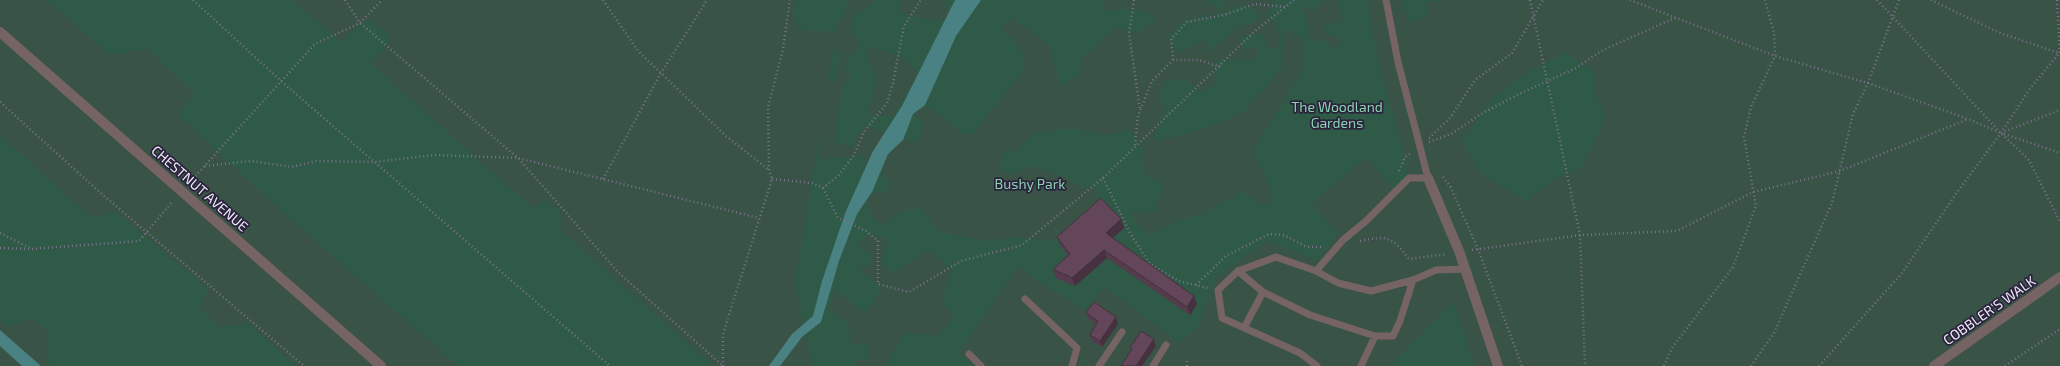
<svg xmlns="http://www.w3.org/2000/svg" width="2060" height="366" font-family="'Exo 2',sans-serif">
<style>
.green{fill:#3a5347}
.forest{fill:#2f5a47;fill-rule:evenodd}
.water{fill:#4a8183}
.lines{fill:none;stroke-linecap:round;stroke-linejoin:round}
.path{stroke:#7a7389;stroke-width:2.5;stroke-dasharray:1 3;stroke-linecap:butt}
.service{stroke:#766464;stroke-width:7}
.minor{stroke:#766464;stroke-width:10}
.wall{fill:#553c4d}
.shaded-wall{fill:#45313f}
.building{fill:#63465a;stroke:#45313f}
.labels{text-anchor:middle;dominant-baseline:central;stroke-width:3.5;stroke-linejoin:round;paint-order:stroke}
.park-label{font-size:14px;fill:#8ad3b1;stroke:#2b223c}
.street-label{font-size:14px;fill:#efe9fb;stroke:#2b223c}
</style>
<rect width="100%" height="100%" fill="#2b223c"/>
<path class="green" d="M0 0H2060V366H0Z"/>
<path class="forest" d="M47 0H293L342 43 351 31 369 19 391 36 383 52 369 62 533 208 545 201C560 209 565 212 560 230L714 366H458L287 216 178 115 195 94 148 49 110 55Z
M795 0H846L847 5 844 17 839 19 834 45 841 53 835 81 828 82 836 32 799 30 793 12Z
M877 0H903L899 12 917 17 944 21 949 11 945 0H1101L1107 12 1122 9 1147 12 1156 20 1137 34 1117 27 1081 60 1078 76 1060 86 1050 46 1014 19 1001 26 1025 55 1023 72 972 134H962L925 105 914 114 925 123 918 142 903 140 888 153 881 170 891 183 885 192H872L865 202 876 222 884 224 902 210 923 208 937 231 983 241 1020 237 1052 241 1100 203 1096 188 1081 187 1063 176 1032 166 1012 174 999 169 1003 151H1017L1031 134 1070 128 1107 135 1130 130 1145 152 1141 156 1145 175 1165 184 1154 213 1130 212 1139 225 1149 235 1179 220 1206 213 1242 191 1264 206 1273 197 1253 150 1304 67 1302 38 1284 29 1282 68 1246 110 1216 125 1155 142 1154 133 1166 111 1159 95 1165 81 1187 80 1200 92 1216 83 1214 60H1248L1260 57 1255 47 1244 50 1240 40 1247 35H1265L1267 49 1278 48C1282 34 1277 24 1266 15L1275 0H1323L1314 11 1300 7 1308 19 1310 39 1327 42 1335 51 1339 46 1340 36H1329L1323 25 1338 22 1343 18 1338 4 1339 0H1367L1379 64 1405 157 1409 178 1395 192 1367 157 1311 203 1338 233 1317 261 1268 241 1217 276 1200 323 1180 344 1105 287 1084 311 1018 267 959 353 972 366H885L905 332 938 336 954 318 942 302 951 269 928 249 892 274 881 261 887 242 881 236H866L857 247 871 252 872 265 857 267 882 287 874 302 865 313 834 290 829 310 848 323 850 344 870 345V359H857V366H812L795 281 821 127 820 160 862 155 868 163 884 135 876 129 864 127 852 147 834 142 842 89 851 77 845 69 849 54 858 52 859 43 850 31 853 16ZM869 46 902 57 918 72 895 116C885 115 875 117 867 114L878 77 867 58Z
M1200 0H1227L1223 5 1225 12C1231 11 1235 7 1240 6 1251 3 1260 10 1260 20L1236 28 1225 40 1218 42 1211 53 1205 40 1176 52 1169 36 1183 20 1225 12 1212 4Z
M1401 0H1442L1441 2H1428V17L1409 23Z
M1565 52 1596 73 1594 91 1606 118 1582 167 1549 183 1527 202 1480 173 1462 142 1490 101 1516 79Z
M0 135 92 218 115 211 208 289 199 307 219 327 248 323 297 366H51L46 362 49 332 32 318 8 327 0 320Z
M1453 302 1475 366H1390Z"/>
<path class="water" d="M955 0H981L956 36 925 105 913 114 903 140 888 154 872 192 857 214 839 261 821 322 802 337 780 366H769L792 334 813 316 822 281 846 211 873 151 902 106Z
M0 330 41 366H22L0 346Z"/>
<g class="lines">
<path class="path" d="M193 0 281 81 610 366
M345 0 360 23 518 158 759 218
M603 0 638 51 726 136 769 170
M1134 0 1129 33 1140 110
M1530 0 1580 235 1585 366
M1630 0 1775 56 1868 83 1968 119 2001 133 2029 160 2060 222
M1877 0 1999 131
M1931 0 2000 33 2059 53
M2057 0 2060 55
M1173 60 1171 39 1187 22 1224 15 1255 4 1286 7
M0 102 103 195 304 366
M2001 133 2060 110
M2004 134 2060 153
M1429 138 1450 118 1475 80 1512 53 1543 0
M1429 142 1451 134 1481 114 1519 94 1576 68 1603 50 1677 17
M1135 145 1138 116 1152 81 1173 60H1199L1220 67
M205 166 251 161 292 167 316 161 374 162 435 155 518 158 618 272 723 366
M1399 171 1405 157 1410 154
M1443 177 1450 186 1478 249 1522 366
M1103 178 1130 233 1150 264 1179 281 1208 288
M603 179 661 73 707 0
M772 179 812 183 823 188 839 175 854 155 864 132 887 103 893 83 904 26 921 0
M190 182 315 44 360 23 382 0
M823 188 838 218 866 231 878 241V284L909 292 961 261 1022 245 1103 178 1254 32 1294 0
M0 233 30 248
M1360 241C1388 235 1392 237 1409 259L1447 254
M0 248 31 249 139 241 173 201
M1472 250 1580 235 1677 231 1753 192 1840 171 1968 119
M1196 285 1226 256 1269 234 1284 235 1307 247H1322
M1187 361V366
M723 366V334L772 179 769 170 768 107 783 49 790 0
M1664 366 1672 348 1733 267 1756 206 1744 137 1751 107 1775 56 1774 33 1765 0
M1751 366 1774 333 1832 203 1853 114 1868 83 1899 0
M1819 366 1902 273 1958 191 2001 133 2029 90 2060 52
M2005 366 2060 329"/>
<path class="service" d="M1238 271 1263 292 1310 315 1375 336H1393L1400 321 1413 280
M1316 271 1343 240 1366 221 1409 178H1428L1398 62 1386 0
M1025 299 1077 348 1072 366
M1244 328 1263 292
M969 354 981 366
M1099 366 1122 332
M1153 366 1166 345
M1317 366 1300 353 1222 318 1218 290 1238 271 1276 257 1316 271 1338 283 1371 291 1413 280 1436 270 1465 269
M1361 366 1375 336"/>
<path class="minor" d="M0 32 381 366
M1428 178 1459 251 1498 366
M1934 366 2060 277"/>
</g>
<path class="wall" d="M1121 219 1124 228 1113 238 1197 304 1190 315 1107 258 1075 286 1056 278 1053 269 1068 256 1060 245 1057 237Z
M1086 313 1118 324 1102 347 1092 341 1090 335 1096 324 1089 319Z"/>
<path class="shaded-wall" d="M1121 219 1124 228 1109 241 1106 233Z
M1104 250 1107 258 1075 286 1072 278Z
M1194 296 1197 304 1190 315 1187 307Z
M1116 317 1118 324 1102 347 1100 341Z
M1154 339 1156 346 1142 366H1136Z"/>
<path class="building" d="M1101 198 1121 219 1106 233 1194 296 1187 307 1104 250 1072 278 1053 269 1070 254 1057 237Z
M1094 302 1116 317 1100 341 1090 335 1098 321 1086 313Z
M1141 331 1154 339 1136 366H1121L1132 349 1130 348Z"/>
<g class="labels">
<g class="park-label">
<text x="1337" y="106">The Woodland<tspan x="1337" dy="16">Gardens</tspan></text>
<text x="1030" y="183">Bushy Park</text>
</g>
<g class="street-label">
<text transform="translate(200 188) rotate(41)">CHESTNUT AVENUE</text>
<text transform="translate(1989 310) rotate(-35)">COBBLER'S WALK</text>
</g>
</g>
</svg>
